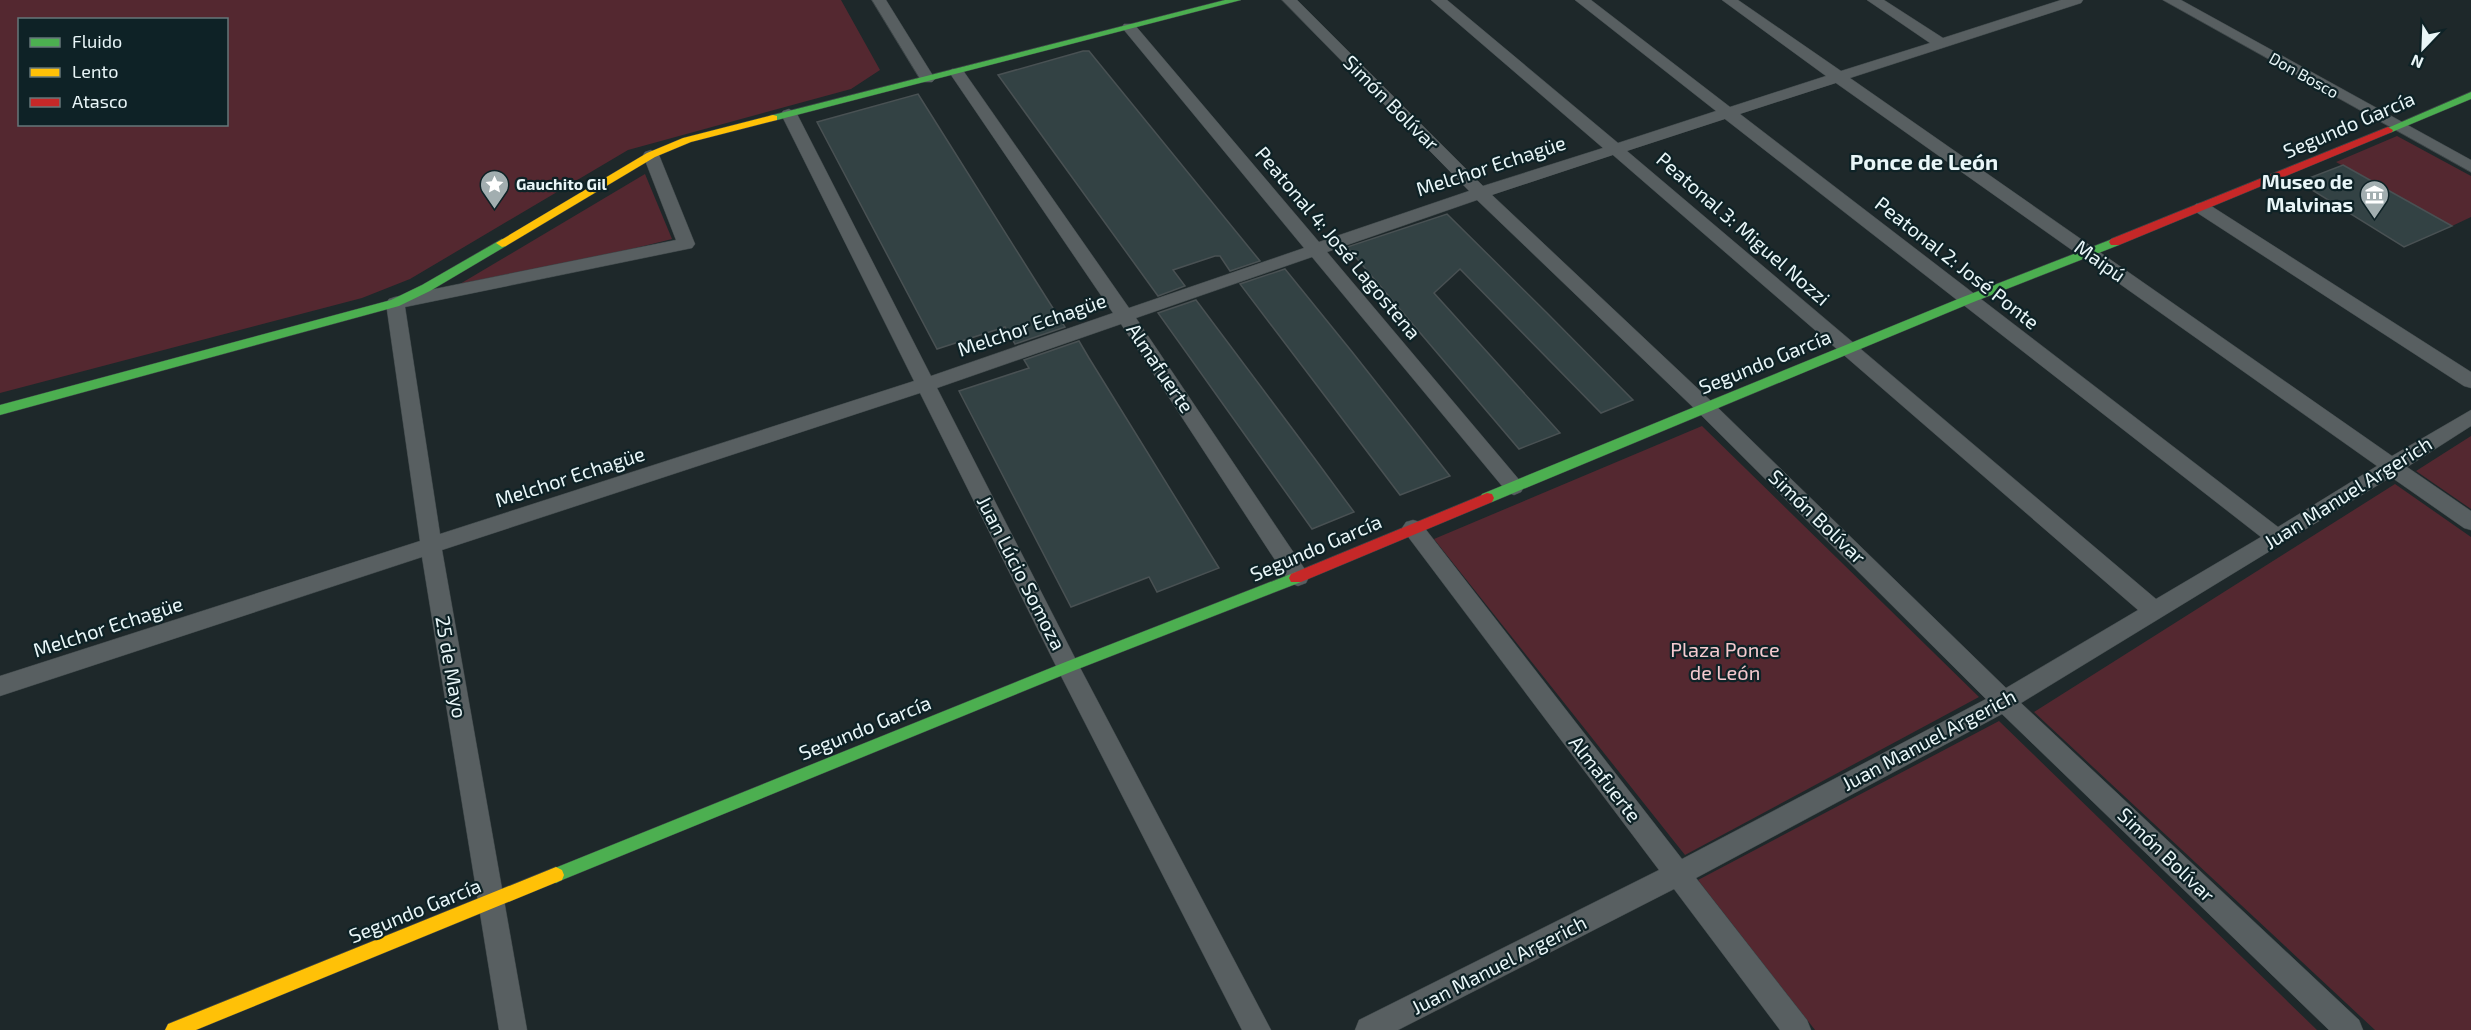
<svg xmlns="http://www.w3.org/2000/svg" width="2471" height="1030" font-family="'Exo 2',sans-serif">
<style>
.green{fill:#542830;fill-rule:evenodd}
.building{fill:#334244;stroke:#495153;stroke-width:1.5}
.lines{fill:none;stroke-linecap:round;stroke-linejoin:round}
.street-casing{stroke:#3d4648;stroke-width:1}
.fast-casing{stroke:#3d4648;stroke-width:1}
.slow-casing{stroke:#3d4648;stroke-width:1}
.jam-casing{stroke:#3d4648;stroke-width:1}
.street{fill:#585f61;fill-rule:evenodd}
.fast{fill:#4caf50;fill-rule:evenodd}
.slow{fill:#ffc107;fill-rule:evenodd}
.jam{fill:#c62828;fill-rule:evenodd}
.labels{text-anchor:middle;stroke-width:4.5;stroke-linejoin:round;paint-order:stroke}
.far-street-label{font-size:16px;fill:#e9f6f8;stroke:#0e2226}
.far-poi-label{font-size:16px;font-weight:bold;fill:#e9f6f8;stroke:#0e2226;text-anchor:start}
.street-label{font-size:20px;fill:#e9f6f8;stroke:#0e2226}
.poi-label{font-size:20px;font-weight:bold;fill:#e9f6f8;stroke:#0e2226;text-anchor:end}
.park-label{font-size:20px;fill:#f5cacf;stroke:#0e2226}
.far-district-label{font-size:22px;font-weight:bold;fill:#e9f6f8;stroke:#0e2226}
</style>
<rect width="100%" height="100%" fill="#1e282a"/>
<path class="green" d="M 0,0 L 841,0 L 880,70 L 851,89 L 628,150 L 410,279 L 362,298 L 0,393 ZM 20,20 L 226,20 L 226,124 L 20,124 Z
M 2397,136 L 2471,176 L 2471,217 L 2452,226 L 2336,162 Z
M 645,174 L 672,239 L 438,297 Z
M 1702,426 L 1979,697 L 1685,855 L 1434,539 Z
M 2471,436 L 2471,509 L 2416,471 Z
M 2395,484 L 2471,537 L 2471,1030 L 2375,1030 L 2034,712 Z
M 1999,721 L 2317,1030 L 1815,1030 L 1698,880 Z"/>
<path class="building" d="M 1083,51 L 1089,51 L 1260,261 L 1230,271 L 1220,256 L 1215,256 L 1173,270 L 1185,286 L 1158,296 L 998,75 Z
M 918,94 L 1037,283 L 1065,327 L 1015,344 L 1005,327 L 937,349 L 817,122 Z
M 2343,165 L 2452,226 L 2404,247 L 2299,182 Z
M 1447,214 L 1547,313 L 1633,400 L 1601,413 L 1460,269 L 1434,293 L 1560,433 L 1519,449 L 1347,247 Z
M 1285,269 L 1353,353 L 1450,476 L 1400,495 L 1240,284 Z
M 1196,300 L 1315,459 L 1354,512 L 1312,529 L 1158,313 Z
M 1079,341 L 1089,358 L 1219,568 L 1157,592 L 1149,577 L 1071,607 L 959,391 L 1029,368 L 1024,360 Z"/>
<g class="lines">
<defs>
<path id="street" d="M 872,0 L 886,0 L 935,79 L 932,82 L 922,82 Z
M 1282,0 L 1297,0 L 1483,186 L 1603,148 L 1431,0 L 1447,0 L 1618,143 L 1716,111 L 1575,0 L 1591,0 L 1730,107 L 1826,76 L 1722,0 L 1738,0 L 1841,71 L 1930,43 L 1867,0 L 1884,0 L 1943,38 L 2061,0 L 2083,0 L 2081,3 L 1850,78 L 2392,456 L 2471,410 L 2471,426 L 2407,467 L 2471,511 L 2471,530 L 2464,528 L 2391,477 L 2021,703 L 2359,1020 L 2363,1030 L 2329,1030 L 2002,714 L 1696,878 L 1807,1020 L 1811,1030 L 1780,1030 L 1674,889 L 1398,1030 L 1355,1030 L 1359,1020 L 1659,870 L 1406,534 L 1402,528 L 1406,522 L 1413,520 L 1420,522 L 1682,859 L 1986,699 L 1698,412 L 1477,200 L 1327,252 L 1521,482 L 1524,487 L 1521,492 L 1514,495 L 1507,492 L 1312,257 L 1136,318 L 1306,571 L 1309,577 L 1306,583 L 1298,586 L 1290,583 L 1121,324 L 937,388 L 1076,660 L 1271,1030 L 1242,1030 L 1060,674 L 920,393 L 442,550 L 527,1030 L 499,1030 L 422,557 L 0,696 L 0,676 L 420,541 L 386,303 L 389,299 L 395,297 L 676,240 L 643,155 L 645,152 L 651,150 L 659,155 L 695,244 L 692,248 L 405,307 L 440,534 L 914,381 L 781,114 L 783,111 L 789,109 L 797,114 L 931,376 L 1113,313 L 949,72 L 952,69 L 962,69 L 1129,308 L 1304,248 L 1124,30 L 1122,27 L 1124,24 L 1134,24 L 1319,242 L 1469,191 ZM 1836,83 L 2377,466 L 2278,527 L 1740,114 ZM 1725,119 L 2261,537 L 2156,599 L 1627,151 ZM 1613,155 L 2138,610 L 2006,688 L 1712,402 L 1492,195 Z
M 2163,0 L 2181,0 L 2471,160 L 2471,172 Z
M 2202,203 L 2208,204 L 2471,372 L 2471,388 L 2464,386 L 2196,212 L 2193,208 L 2196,204 Z"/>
<path id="fast" d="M 1225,0 L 1241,0 L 777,120 L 769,120 L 768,118 L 769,116 Z
M 2471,92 L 2471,99 L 2392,132 L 2388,133 L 2383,130 Z
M 2115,238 L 2119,239 L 2119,245 L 1971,303 L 1492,502 L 1482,502 L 1480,498 L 1482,494 L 1963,297 Z
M 502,239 L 506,240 L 506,246 L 430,291 L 399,306 L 0,415 L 0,405 L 391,300 L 422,285 Z
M 1296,572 L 1301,574 L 1303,578 L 1301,582 L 1073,671 L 562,880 L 556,883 L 550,880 L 548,875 L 550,870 L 1063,663 Z"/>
<path id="slow" d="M 773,115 L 777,116 L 777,120 L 691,142 L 655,157 L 506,246 L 502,247 L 496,243 L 647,153 L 683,138 Z
M 556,867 L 562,870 L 564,875 L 562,880 L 196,1030 L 165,1030 L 168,1024 Z"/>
<path id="jam" d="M 2388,127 L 2393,130 L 2392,132 L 2119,245 L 2111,245 L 2109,242 L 2111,239 Z
M 1487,493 L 1492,494 L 1494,498 L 1492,502 L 1301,582 L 1291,582 L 1289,578 L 1291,574 Z"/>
</defs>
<use href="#street" class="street-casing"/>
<use href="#fast" class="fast-casing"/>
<use href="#slow" class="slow-casing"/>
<use href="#jam" class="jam-casing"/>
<use href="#street" class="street"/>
<use href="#fast" class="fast"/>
<use href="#slow" class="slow"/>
<use href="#jam" class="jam"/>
</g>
<defs>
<symbol id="sight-pin" viewBox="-11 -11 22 30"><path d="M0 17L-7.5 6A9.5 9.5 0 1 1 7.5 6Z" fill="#a2aeb0" stroke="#0e2226"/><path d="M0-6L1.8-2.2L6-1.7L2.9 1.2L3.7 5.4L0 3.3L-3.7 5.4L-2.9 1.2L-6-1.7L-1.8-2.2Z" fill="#fff"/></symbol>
<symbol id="museum-pin" viewBox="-11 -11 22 30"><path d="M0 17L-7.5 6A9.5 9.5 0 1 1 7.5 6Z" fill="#a2aeb0" stroke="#0e2226"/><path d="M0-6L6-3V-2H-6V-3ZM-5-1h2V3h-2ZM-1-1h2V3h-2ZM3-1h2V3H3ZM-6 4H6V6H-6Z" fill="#fff"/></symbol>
</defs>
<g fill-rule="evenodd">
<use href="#sight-pin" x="478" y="168" width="33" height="45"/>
<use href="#museum-pin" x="2358" y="178" width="33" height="45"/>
</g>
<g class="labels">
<g class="far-street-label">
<text transform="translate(2304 75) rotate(29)" y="6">Don Bosco</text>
</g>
<g class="far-poi-label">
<text x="516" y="190">Gauchito Gil</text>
</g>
<g class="street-label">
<text transform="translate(1391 103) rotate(45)" y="7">Simón Bolívar</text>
<text transform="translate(2349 125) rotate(-23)" y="7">Segundo García</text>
<text transform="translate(1491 166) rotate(-18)" y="7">Melchor Echagüe</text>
<text transform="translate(1743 229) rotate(41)" y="7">Peatonal 3: Miguel Nozzi</text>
<text transform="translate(1338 243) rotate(50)" y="7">Peatonal 4: José Lagostena</text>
<text transform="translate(2100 261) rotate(35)" y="7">Maipú</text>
<text transform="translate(1957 263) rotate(38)" y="7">Peatonal 2: José Ponte</text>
<text transform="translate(1032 325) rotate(-19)" y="7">Melchor Echagüe</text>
<text transform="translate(1765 362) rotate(-22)" y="7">Segundo García</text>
<text transform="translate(1160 368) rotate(56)" y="7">Almafuerte</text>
<text transform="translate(570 477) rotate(-18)" y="7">Melchor Echagüe</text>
<text transform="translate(2348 493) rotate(-32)" y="7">Juan Manuel Argerich</text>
<text transform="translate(1817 517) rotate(44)" y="7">Simón Bolívar</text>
<text transform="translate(1316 548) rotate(-23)" y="7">Segundo García</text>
<text transform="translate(1021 573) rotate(63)" y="7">Juan Lúcio Somoza</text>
<text transform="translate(108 627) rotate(-18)" y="7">Melchor Echagüe</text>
<text transform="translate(451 667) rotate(80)" y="7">25 de Mayo</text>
<text transform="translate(865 728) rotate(-22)" y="7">Segundo García</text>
<text transform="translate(1929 740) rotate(-28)" y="7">Juan Manuel Argerich</text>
<text transform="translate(1605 779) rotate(52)" y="7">Almafuerte</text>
<text transform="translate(2166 855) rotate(44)" y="7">Simón Bolívar</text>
<text transform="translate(415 911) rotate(-22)" y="7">Segundo García</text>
<text transform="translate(1499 965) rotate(-27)" y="7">Juan Manuel Argerich</text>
</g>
<g class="poi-label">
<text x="2353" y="189">Museo de<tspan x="2353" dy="23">Malvinas</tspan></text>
</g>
<g class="park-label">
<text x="1725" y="657">Plaza Ponce<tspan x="1725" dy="23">de León</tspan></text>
</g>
<g class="far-district-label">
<text x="1924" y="170">Ponce de León</text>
</g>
</g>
<rect x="18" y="18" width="210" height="108" fill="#0e2226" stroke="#66777a" stroke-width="1.5"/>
<rect x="30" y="38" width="30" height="9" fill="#4caf50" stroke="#66777a" stroke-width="1.5"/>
<text x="72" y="48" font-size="18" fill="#e9f6f8">Fluido</text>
<rect x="30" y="68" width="30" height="9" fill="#ffc107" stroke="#66777a" stroke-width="1.5"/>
<text x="72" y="78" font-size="18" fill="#e9f6f8">Lento</text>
<rect x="30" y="98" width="30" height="9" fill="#c62828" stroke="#66777a" stroke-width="1.5"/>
<text x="72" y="108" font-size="18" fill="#e9f6f8">Atasco</text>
<g transform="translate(2423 48) rotate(203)" stroke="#0e2226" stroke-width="4.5" paint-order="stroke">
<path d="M0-4.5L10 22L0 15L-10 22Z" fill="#e9f6f8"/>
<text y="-9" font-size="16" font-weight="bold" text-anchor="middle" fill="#e9f6f8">N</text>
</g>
</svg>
